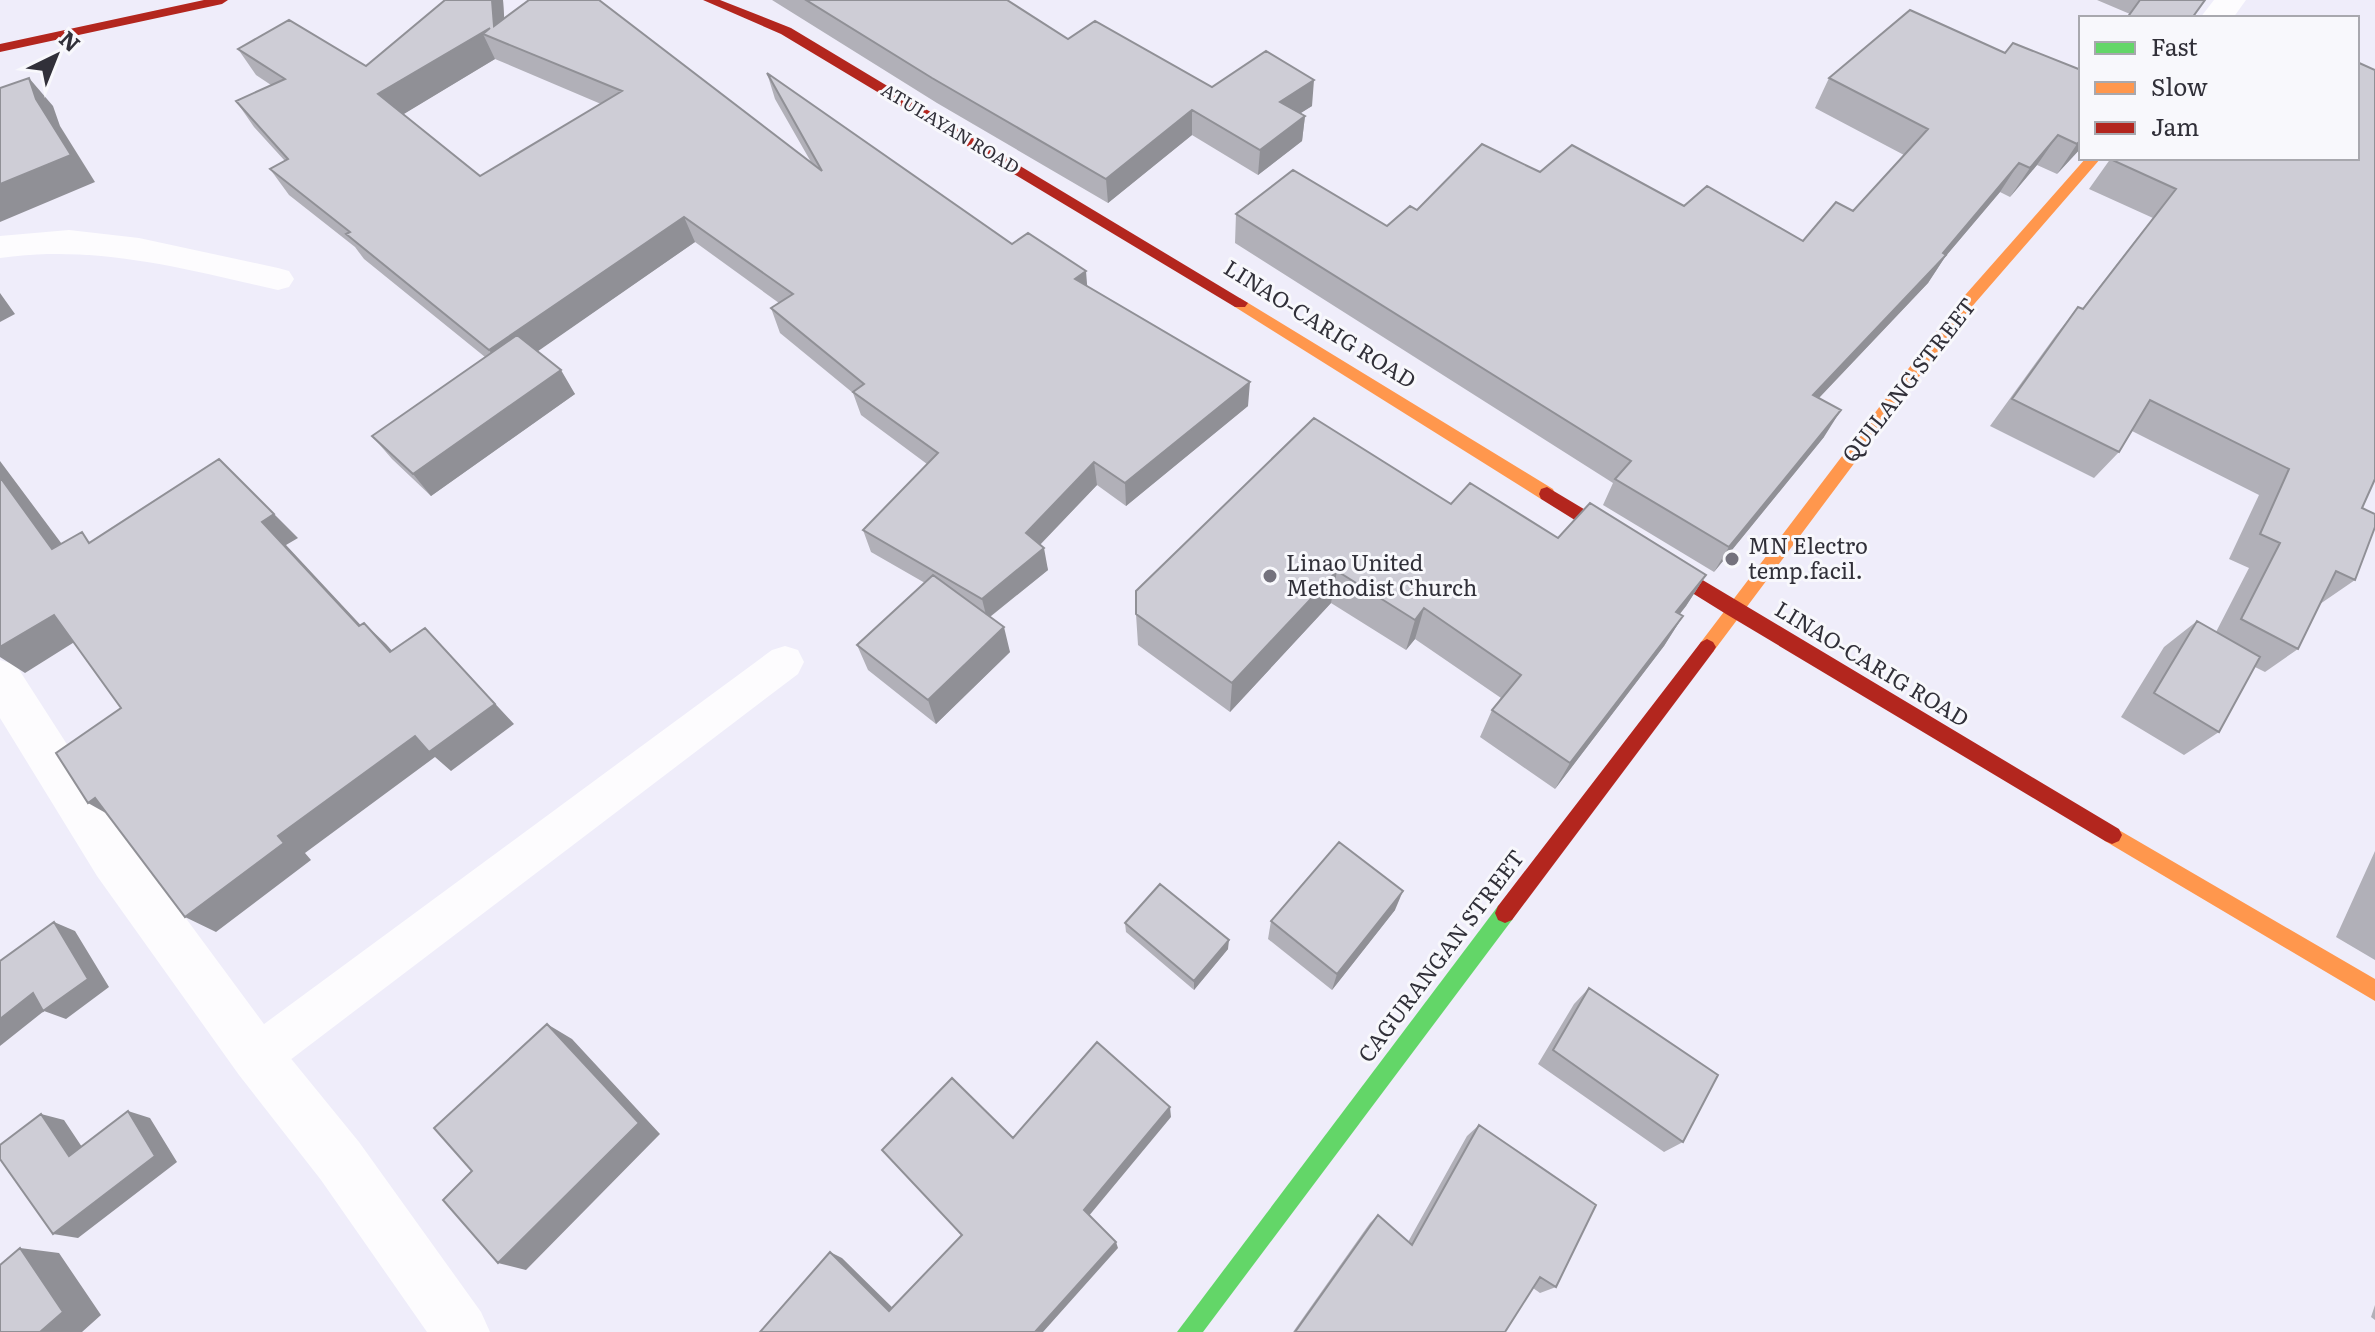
<svg xmlns="http://www.w3.org/2000/svg" width="2375" height="1332" font-family="Literata,serif">
<style>
.lines{fill:none;stroke-linecap:round;stroke-linejoin:round}
.lane{fill:#fdfcfe;fill-rule:evenodd}
.street{fill:#fdfcfe;fill-rule:evenodd}
.fast{fill:#63d668;fill-rule:evenodd}
.slow{fill:#ff974d;fill-rule:evenodd}
.jam{fill:#b3261e;fill-rule:evenodd}
.wall{fill:#b1b0b8;fill-rule:evenodd}
.shaded-wall{fill:#909096}
.building{fill:#cecdd6;stroke:#909096;stroke-width:2;fill-rule:evenodd}
.poi-dot{fill:#74727d;stroke:#f8f8fc;stroke-width:3}
.labels{text-anchor:middle;stroke-width:6;stroke-linejoin:round;paint-order:stroke}
.far-street-label{font-size:18px;fill:#313039;stroke:#f8f8fc}
.street-label{font-size:22px;fill:#313039;stroke:#f8f8fc}
.poi-label{font-size:22px;fill:#313039;stroke:#f8f8fc;text-anchor:start}
</style>
<rect width="100%" height="100%" fill="#efedfa"/>
<g class="lines">
<path class="lane" d="M 69,230 L 139,238 L 278,268 L 289,271 L 294,279 L 289,287 L 278,290 C 185,269 96,244 0,258 L 0,236 Z
M 785,646 L 798,650 L 804,662 L 798,674 L 273,1073 L 257,1079 L 241,1073 L 235,1057 L 241,1041 L 772,650 Z"/>
<path class="street" d="M 2214,0 L 2246,0 L 2233,18 L 2200,18 Z
M 0,660 L 16,665 L 131,844 L 275,1039 L 359,1142 L 481,1312 L 490,1332 L 427,1332 L 321,1180 L 239,1075 L 97,876 L 0,718 Z"/>
<path class="fast" d="M 1505,903 L 1512,906 L 1515,913 L 1512,920 L 1203,1332 L 1177,1332 L 1498,906 Z"/>
<path class="slow" d="M 2086,158 L 2101,158 L 1969,310 L 1713,652 L 1701,652 L 1698,647 L 1701,642 L 1959,302 Z
M 1240,298 L 1553,489 L 1555,494 L 1553,499 L 1541,499 L 1235,307 L 1232,303 Z
M 2112,826 L 2375,979 L 2375,1001 L 2105,841 L 2102,835 L 2105,829 Z"/>
<path class="jam" d="M 204,0 L 228,0 L 222,4 L 0,52 L 0,44 Z
M 703,0 L 720,0 L 791,28 L 1248,303 L 1245,307 L 1235,307 L 781,34 Z
M 1547,487 L 2119,829 L 2122,835 L 2119,841 L 2112,844 L 2105,841 L 1726,614 L 1541,499 L 1539,494 L 1541,489 Z
M 1707,639 L 1713,642 L 1716,647 L 1713,652 L 1512,920 L 1505,923 L 1498,920 L 1495,913 L 1498,906 L 1701,642 Z"/>
</g>
<path class="wall" d="M 445,0 L 503,0 L 504,18 L 811,162 L 775,99 L 767,73 L 1012,244 L 1087,286 L 1248,406 L 1126,506 L 1097,485 L 1040,545 L 1048,570 L 990,617 L 1010,652 L 936,724 L 868,670 L 857,645 L 925,583 L 871,552 L 863,530 L 927,464 L 861,415 L 853,393 L 780,333 L 771,308 L 779,303 L 695,242 L 537,351 L 575,394 L 431,496 L 392,459 L 372,436 L 485,357 L 364,259 L 355,247 L 289,195 L 270,169 L 285,161 L 254,127 L 236,101 L 271,85 L 256,75 L 238,49 L 366,66 ZM 495,59 L 601,104 L 480,176 L 403,114 Z
M 772,0 L 1007,0 L 1068,39 L 1212,87 L 1312,106 L 1300,113 L 1305,116 L 1302,141 L 1258,175 L 1192,135 L 1108,203 L 937,103 Z
M 2097,0 L 2205,0 L 2130,14 Z
M 2005,53 L 2081,70 L 2081,148 L 2057,174 L 2037,165 L 2010,197 L 2000,192 L 1945,257 L 1928,283 L 1819,398 L 1824,437 L 1714,572 L 1603,505 L 1613,483 L 1235,243 L 1236,214 L 1387,226 L 1417,210 L 1540,172 L 1684,206 L 1803,241 L 1853,211 L 1904,155 L 1815,108 L 1829,78 Z
M 2111,158 L 2357,158 L 2362,508 L 2355,580 L 2320,604 L 2298,649 L 2265,672 L 2255,667 L 2219,732 L 2184,755 L 2121,717 L 2164,647 L 2197,621 L 2216,632 L 2249,568 L 2229,559 L 2259,495 L 2132,431 L 2119,452 L 2094,478 L 1990,426 L 2056,335 L 2078,307 L 2082,309 L 2153,218 L 2089,189 Z
M 1451,504 L 1558,538 L 1706,575 L 1686,606 L 1680,614 L 1683,616 L 1664,646 L 1555,789 L 1480,737 L 1492,710 L 1501,698 L 1415,639 L 1406,650 L 1331,603 L 1230,712 L 1138,645 L 1136,614 Z
M 2375,851 L 2375,960 L 2336,937 Z
M 1395,910 L 1332,990 L 1268,939 L 1271,921 Z
M 1125,923 L 1228,949 L 1194,990 L 1126,932 Z
M 1589,988 L 1683,1142 L 1664,1152 L 1538,1064 L 1574,1004 Z
M 1479,1125 L 1556,1287 L 1540,1293 L 1533,1288 L 1505,1332 L 1293,1332 L 1370,1223 L 1378,1215 L 1408,1242 L 1467,1136 Z
M 2375,1305 L 2375,1320 L 2371,1317 Z"/>
<path class="shaded-wall" d="M 492,0 L 503,0 L 506,44 L 494,26 Z
M 490,28 L 483,34 L 495,59 L 394,120 L 378,94 Z
M 29,78 L 53,106 L 60,126 L 95,182 L 0,222 L 0,184 L 36,99 Z
M 1314,80 L 1312,106 L 1279,127 L 1280,102 Z
M 1192,110 L 1192,135 L 1108,203 L 1106,179 Z
M 1305,116 L 1302,141 L 1258,175 L 1260,150 Z
M 2058,135 L 2037,165 L 2010,197 L 2030,168 Z
M 2081,140 L 2081,148 L 2057,174 L 2077,144 Z
M 2019,163 L 2000,192 L 1945,257 L 1928,283 L 1796,422 L 1813,395 L 1943,253 Z
M 684,217 L 695,242 L 505,374 L 489,350 Z
M 1086,271 L 1088,296 L 1075,279 Z
M 0,293 L 15,314 L 0,322 Z
M 561,370 L 575,394 L 431,496 L 413,474 Z
M 1250,382 L 1248,406 L 1126,506 L 1125,483 Z
M 1841,410 L 1824,437 L 1714,572 L 1729,547 Z
M 219,459 L 298,538 L 286,545 L 382,648 L 359,626 L 262,522 Z
M 0,461 L 82,571 L 52,549 L 0,477 Z
M 1094,462 L 1097,485 L 1030,555 L 1026,533 Z
M 1044,548 L 1048,570 L 987,619 L 982,599 Z
M 1337,571 L 1331,603 L 1230,712 L 1232,683 Z
M 1706,575 L 1686,606 L 1657,642 L 1676,612 Z
M 1424,608 L 1415,639 L 1406,650 L 1415,620 Z
M 54,615 L 84,636 L 25,673 L 0,657 L 0,647 Z
M 1683,616 L 1664,646 L 1555,789 L 1570,763 Z
M 364,623 L 386,644 L 412,673 L 390,652 Z
M 1004,627 L 1010,652 L 936,724 L 928,700 Z
M 425,628 L 514,724 L 451,771 L 435,757 L 305,853 L 311,860 L 216,932 L 185,917 L 278,836 Z
M 95,798 L 120,821 L 88,803 Z
M 1403,891 L 1395,910 L 1332,990 L 1337,974 Z
M 54,922 L 75,931 L 109,987 L 66,1019 L 44,1011 L 0,1046 L 0,1019 L 33,993 Z
M 1229,940 L 1228,949 L 1194,990 L 1194,981 Z
M 547,1024 L 572,1039 L 660,1134 L 526,1270 L 498,1263 Z
M 1170,1107 L 1171,1117 L 1088,1217 L 1084,1210 Z
M 128,1111 L 150,1118 L 177,1162 L 78,1238 L 53,1234 Z
M 41,1114 L 64,1120 L 92,1162 L 69,1156 Z
M 1116,1242 L 1118,1248 L 1043,1332 L 1035,1332 Z
M 20,1248 L 59,1253 L 101,1315 L 82,1332 L 40,1332 Z
M 830,1252 L 842,1258 L 899,1314 L 889,1311 Z"/>
<path class="building" d="M 445,0 L 492,0 L 494,26 L 529,0 L 599,0 L 822,171 L 767,73 L 1012,244 L 1028,233 L 1086,271 L 1075,279 L 1250,382 L 1125,483 L 1094,462 L 1026,533 L 1044,548 L 982,599 L 863,530 L 938,453 L 853,392 L 864,384 L 771,308 L 793,294 L 684,217 L 489,350 L 346,234 L 350,232 L 270,169 L 288,159 L 236,101 L 285,79 L 238,49 L 289,20 L 366,66 ZM 490,28 L 483,34 L 622,91 L 480,176 L 378,94 Z
M 806,0 L 1007,0 L 1068,39 L 1095,21 L 1212,87 L 1266,51 L 1314,80 L 1280,102 L 1305,116 L 1260,150 L 1192,110 L 1106,179 L 932,78 Z
M 2140,0 L 2205,0 L 2192,18 L 2127,18 Z
M 1910,10 L 2005,53 L 2013,43 L 2081,70 L 2081,140 L 2077,144 L 2058,135 L 2030,168 L 2019,163 L 1943,253 L 1946,255 L 1813,395 L 1841,410 L 1729,547 L 1615,479 L 1631,461 L 1236,214 L 1293,170 L 1387,226 L 1410,206 L 1417,210 L 1482,144 L 1540,172 L 1572,145 L 1684,206 L 1707,186 L 1803,241 L 1836,202 L 1853,211 L 1928,129 L 1829,78 Z
M 2357,62 L 2375,70 L 2375,479 L 2362,508 L 2375,514 L 2375,527 L 2355,580 L 2336,571 L 2298,649 L 2241,619 L 2280,543 L 2260,534 L 2289,469 L 2150,400 L 2119,452 L 2012,399 L 2078,307 L 2083,309 L 2176,189 L 2110,159 L 2111,158 L 2357,158 Z
M 29,78 L 36,99 L 71,155 L 0,184 L 0,88 Z
M 517,335 L 561,370 L 413,474 L 372,436 Z
M 1314,418 L 1451,504 L 1470,483 L 1558,538 L 1590,503 L 1706,575 L 1676,612 L 1683,616 L 1570,763 L 1492,710 L 1521,675 L 1424,608 L 1415,620 L 1337,571 L 1232,683 L 1136,614 L 1136,591 Z
M 219,459 L 274,514 L 262,522 L 359,626 L 364,623 L 390,652 L 425,628 L 495,704 L 429,752 L 415,736 L 278,836 L 284,843 L 185,917 L 95,798 L 88,803 L 56,753 L 121,708 L 54,615 L 0,647 L 0,477 L 52,549 L 82,532 L 89,543 Z
M 933,575 L 1004,627 L 928,700 L 857,645 Z
M 2197,621 L 2260,657 L 2219,732 L 2154,693 Z
M 1339,842 L 1403,891 L 1337,974 L 1271,921 Z
M 1160,884 L 1229,940 L 1194,981 L 1125,923 Z
M 54,922 L 88,979 L 43,1011 L 33,993 L 0,1019 L 0,961 Z
M 1589,988 L 1718,1075 L 1683,1142 L 1553,1050 Z
M 547,1024 L 639,1123 L 498,1263 L 443,1200 L 472,1171 L 434,1128 Z
M 1097,1042 L 1170,1107 L 1084,1210 L 1116,1242 L 1035,1332 L 760,1332 L 830,1252 L 889,1311 L 962,1235 L 882,1150 L 952,1078 L 1013,1138 Z
M 128,1111 L 155,1156 L 53,1234 L 0,1159 L 0,1145 L 41,1114 L 69,1156 Z
M 1479,1125 L 1596,1205 L 1556,1287 L 1540,1277 L 1505,1332 L 1295,1332 L 1378,1215 L 1412,1245 Z
M 20,1248 L 63,1312 L 40,1332 L 0,1332 L 0,1265 Z"/>
<g class="poi-dot">
<circle cx="1732" cy="559" r="8"/>
<circle cx="1270" cy="576" r="8"/>
</g>
<g class="labels">
<g class="far-street-label">
<text transform="translate(950 129) rotate(31)" y="6">ATULAYAN ROAD</text>
</g>
<g class="street-label">
<text transform="translate(1320 324) rotate(32)" y="8">LINAO-CARIG ROAD</text>
<text transform="translate(1909 380) rotate(-52)" y="8">QUILANG STREET</text>
<text transform="translate(1872 664) rotate(31)" y="8">LINAO-CARIG ROAD</text>
<text transform="translate(1441 956) rotate(-53)" y="8">CAGURANGAN STREET</text>
</g>
<g class="poi-label">
<text x="1748" y="554">MN Electro<tspan x="1748" dy="25">temp.facil.</tspan></text>
<text x="1286" y="571">Linao United<tspan x="1286" dy="25">Methodist Church</tspan></text>
</g>
</g>
<rect x="2079" y="16" width="280" height="144" fill="#f8f8fc" stroke="#a8a8ae" stroke-width="2"/>
<rect x="2095" y="42" width="40" height="12" fill="#63d668" stroke="#a8a8ae" stroke-width="2"/>
<text x="2151" y="56" font-size="24" fill="#313039">Fast</text>
<rect x="2095" y="82" width="40" height="12" fill="#ff974d" stroke="#a8a8ae" stroke-width="2"/>
<text x="2151" y="96" font-size="24" fill="#313039">Slow</text>
<rect x="2095" y="122" width="40" height="12" fill="#b3261e" stroke="#a8a8ae" stroke-width="2"/>
<text x="2151" y="136" font-size="24" fill="#313039">Jam</text>
<g transform="translate(56 56) rotate(43)" stroke="#f8f8fc" stroke-width="6" paint-order="stroke">
<path d="M0-6L14 30L0 20L-14 30Z" fill="#313039"/>
<text y="-12" font-size="22" font-weight="bold" text-anchor="middle" fill="#313039">N</text>
</g>
</svg>
